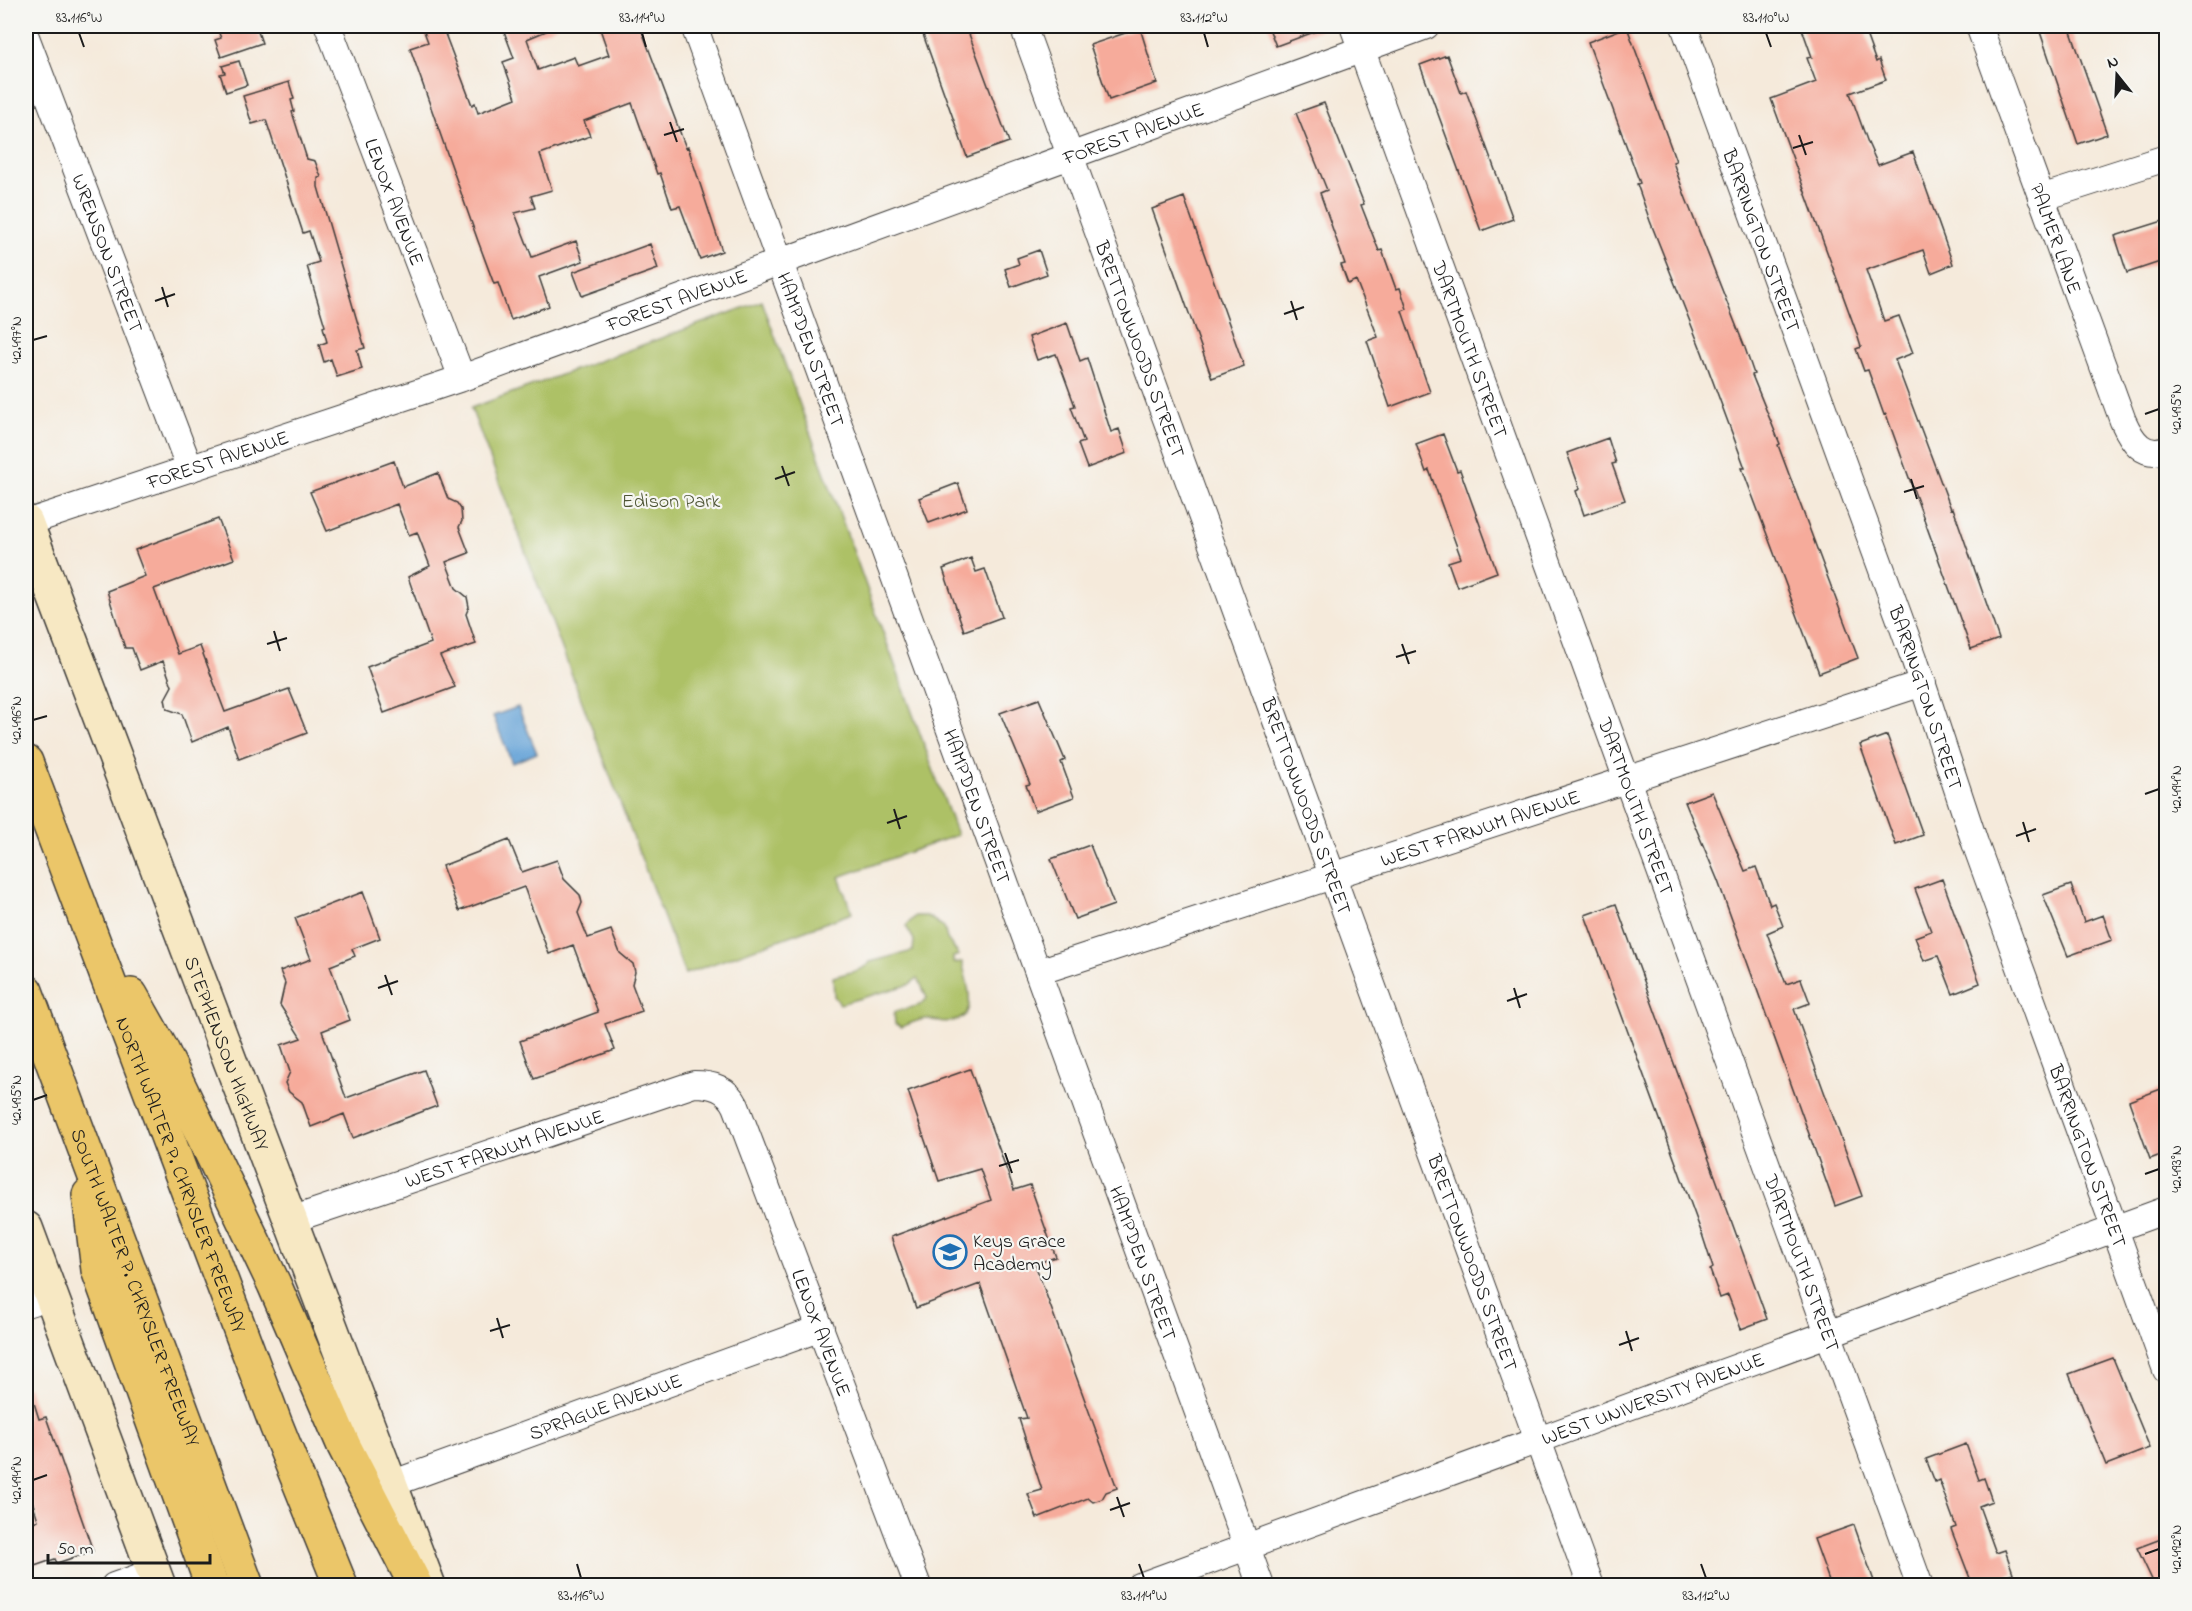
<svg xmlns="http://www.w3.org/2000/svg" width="2192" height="1611" font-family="'Indie Flower',sans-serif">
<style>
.green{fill:#adc166;stroke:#646e41;stroke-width:1.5}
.water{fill:#67a4d8;stroke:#42607a;stroke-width:1.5}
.building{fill:#f6ab9b}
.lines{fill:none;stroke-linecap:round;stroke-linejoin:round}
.minor-casing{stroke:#3d3b39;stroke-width:28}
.secondary-casing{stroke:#3d3b39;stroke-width:36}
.motorway-casing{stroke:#3d3b39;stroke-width:36}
.minor{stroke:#fff;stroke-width:26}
.secondary{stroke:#f7e8c3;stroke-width:33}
.motorway{stroke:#ebc669;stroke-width:33}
.ticks{fill:none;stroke:#1c1c1c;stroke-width:2}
.labels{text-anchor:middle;stroke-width:4.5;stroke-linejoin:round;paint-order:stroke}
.street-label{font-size:20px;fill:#1c1c1c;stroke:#f6f6f2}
.park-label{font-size:20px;fill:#4f5636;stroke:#f6f6f2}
.poi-label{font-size:20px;fill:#1c1c1c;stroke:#f6f6f2;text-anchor:start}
.neatline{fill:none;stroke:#1c1c1c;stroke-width:2}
.ticks-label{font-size:15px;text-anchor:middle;fill:#1c1c1c}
</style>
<rect width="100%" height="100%" fill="#f6f6f2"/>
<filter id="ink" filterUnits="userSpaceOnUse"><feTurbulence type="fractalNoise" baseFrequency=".0167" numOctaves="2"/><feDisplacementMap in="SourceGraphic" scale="12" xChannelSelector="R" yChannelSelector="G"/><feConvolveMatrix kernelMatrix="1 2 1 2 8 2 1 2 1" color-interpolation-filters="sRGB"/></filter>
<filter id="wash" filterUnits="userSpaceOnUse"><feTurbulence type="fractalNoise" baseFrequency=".008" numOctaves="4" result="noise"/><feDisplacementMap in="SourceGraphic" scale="24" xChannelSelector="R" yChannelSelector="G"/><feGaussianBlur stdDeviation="1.35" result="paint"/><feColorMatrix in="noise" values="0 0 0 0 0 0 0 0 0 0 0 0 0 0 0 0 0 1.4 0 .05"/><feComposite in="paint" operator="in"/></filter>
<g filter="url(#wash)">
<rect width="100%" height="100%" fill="#f5eadb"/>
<path class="green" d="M 762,301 L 957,835 L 839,877 L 852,913 L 685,974 L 471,408 Z
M 915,916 L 927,916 L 944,927 L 947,939 L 959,955 L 953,957 L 953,963 L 962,962 C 970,993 981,1027 937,1021 C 934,1021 931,1019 928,1019 C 920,1018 909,1024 901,1027 L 895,1024 L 894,1012 L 920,1005 L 927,998 L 918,978 L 908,985 L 840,1004 L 834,996 L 833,977 C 844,973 862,972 870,962 L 913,951 L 914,940 L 906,926 Z"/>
<path class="water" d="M 518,707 L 537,753 L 512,763 L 493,716 Z"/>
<g id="blocks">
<path class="building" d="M 216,26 L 256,26 L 262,43 L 221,57 L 215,40 L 221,38 Z
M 422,26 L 442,26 L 472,105 L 475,103 L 478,113 L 516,98 L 503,62 L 514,58 L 502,26 L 558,26 L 527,39 L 538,70 L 574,57 L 578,66 L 609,55 L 599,26 L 640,26 L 686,148 L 688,147 L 722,251 L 700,259 L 680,206 L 672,208 L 660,173 L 657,174 L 632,103 L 584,121 L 590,136 L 540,154 L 552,190 L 531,196 L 535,208 L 515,213 L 532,257 L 576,241 L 583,261 L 539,277 L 549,306 L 511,320 L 498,283 L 494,284 L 478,241 L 410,48 L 428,42 Z
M 920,26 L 966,26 L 1009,142 L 967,157 Z
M 1268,26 L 1325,26 L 1325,28 L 1276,46 Z
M 1801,26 L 1863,26 L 1876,62 L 1879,60 L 1886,80 L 1850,93 L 1868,143 L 1878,165 L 1913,152 L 1953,264 L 1931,273 L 1923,250 L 1866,270 L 1884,321 L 1899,316 L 1913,353 L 1895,360 L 1951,509 L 1953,508 L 1999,639 L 1971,649 L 1886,414 L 1884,415 L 1868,370 L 1864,371 L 1856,349 L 1861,347 L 1856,331 L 1771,99 L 1816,82 L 1807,58 L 1812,57 Z
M 2038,26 L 2069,26 L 2107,134 L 2078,144 Z
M 1627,27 L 1676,161 L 1673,162 L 1685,196 L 1745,348 L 1754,374 L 1752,375 L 1780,444 L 1778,445 L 1858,658 L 1819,673 L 1742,468 L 1745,468 L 1702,352 L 1650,221 L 1637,184 L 1640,183 L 1588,42 Z
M 1140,28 L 1157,83 L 1109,100 L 1090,45 Z
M 1447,55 L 1461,93 L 1466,91 L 1513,219 L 1481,231 L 1420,65 Z
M 239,61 L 247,85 L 226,92 L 220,74 L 225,73 L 222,66 Z
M 289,82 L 294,99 L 291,100 L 294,111 L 292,112 L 307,159 L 315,161 L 321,177 L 318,178 L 318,187 L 365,348 L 357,350 L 362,369 L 337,377 L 331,359 L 324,362 L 319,345 L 327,342 L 323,327 L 325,326 L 307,266 L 319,262 L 309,231 L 303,233 L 266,120 L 252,124 L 243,96 Z
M 1324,103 L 1364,204 L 1361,205 L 1379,251 L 1382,250 L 1396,289 L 1400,288 L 1407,309 L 1402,311 L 1430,392 L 1390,407 L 1367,341 L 1378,337 L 1356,280 L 1348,284 L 1341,265 L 1345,264 L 1320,193 L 1327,190 L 1296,113 Z
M 1184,197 L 1244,366 L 1212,378 L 1152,209 Z
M 2166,220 L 2166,260 L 2127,273 L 2115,236 Z
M 650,244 L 658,269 L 582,296 L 573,272 Z
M 1039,250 L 1047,274 L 1011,287 L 1005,269 L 1019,264 L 1017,258 Z
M 1067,323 L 1080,361 L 1087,358 L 1111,432 L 1119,429 L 1127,453 L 1087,468 L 1078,444 L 1084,442 L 1071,407 L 1075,406 L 1056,354 L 1037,360 L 1029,337 Z
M 1443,434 L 1457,471 L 1460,470 L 1497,572 L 1457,587 L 1448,562 L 1461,558 L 1429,470 L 1426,472 L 1416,444 Z
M 1608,438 L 1616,463 L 1612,464 L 1625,500 L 1584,515 L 1576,491 L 1580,489 L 1567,453 Z
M 394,461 L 403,487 L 438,473 L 448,499 L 457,503 L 461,509 L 462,521 L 459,527 L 469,553 L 446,562 L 456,588 L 467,597 L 469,607 L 466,614 L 476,644 L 440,656 L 455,687 L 384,713 L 367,667 L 431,643 L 408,577 L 430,566 L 417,532 L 409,535 L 397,504 L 327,531 L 310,492 Z
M 958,483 L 967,509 L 929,523 L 919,498 Z
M 218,519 L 234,559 L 154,589 L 178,654 L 200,646 L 225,712 L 289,689 L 307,733 L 239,759 L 228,727 L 192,742 L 182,714 L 167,709 L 165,699 L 172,686 L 163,661 L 140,670 L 132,648 L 125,648 L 107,591 L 145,576 L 135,550 Z
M 971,558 L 976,572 L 985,569 L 1002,617 L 964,631 L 943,569 Z
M 1039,699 L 1065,760 L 1061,762 L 1074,797 L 1035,811 L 1026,785 L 1030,784 L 1000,713 Z
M 1887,735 L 1923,835 L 1896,845 L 1860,745 Z
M 1712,792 L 1745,871 L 1756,867 L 1770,905 L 1774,903 L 1783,926 L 1767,933 L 1786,984 L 1801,979 L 1810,1003 L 1794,1009 L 1862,1196 L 1835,1206 L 1718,881 L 1685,802 Z
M 509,840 L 522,872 L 557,860 L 564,879 L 580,895 L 582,903 L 578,913 L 588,938 L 611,930 L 620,953 L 633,964 L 635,972 L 632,984 L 642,1011 L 605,1024 L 615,1050 L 534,1079 L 520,1041 L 598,1012 L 573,945 L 549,954 L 524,887 L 459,911 L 442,866 Z
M 1090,845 L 1114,905 L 1075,919 L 1051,859 Z
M 1942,879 L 1980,983 L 1953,994 L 1938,956 L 1924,961 L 1915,937 L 1931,931 L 1915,889 Z
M 2071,885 L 2084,922 L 2103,915 L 2112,940 L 2068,956 L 2043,895 Z
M 363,892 L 380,938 L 352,949 L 355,956 L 330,966 L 350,1020 L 322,1031 L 346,1098 L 424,1070 L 437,1106 L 353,1138 L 344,1114 L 311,1127 L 302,1102 L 289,1092 L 285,1083 L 290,1072 L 281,1045 L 301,1038 L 280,1005 L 285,983 L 280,971 L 311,959 L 295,918 Z
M 1616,904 L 1767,1319 L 1741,1329 L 1728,1295 L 1720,1298 L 1710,1270 L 1713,1268 L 1702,1234 L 1585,915 Z
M 970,1069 L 1014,1190 L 1030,1185 L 1050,1241 L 1056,1257 L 1035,1264 L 1117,1488 L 1106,1492 L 1102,1499 L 1093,1502 L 1088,1498 L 1037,1518 L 1028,1494 L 1042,1490 L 1019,1419 L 1027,1418 L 980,1284 L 916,1308 L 891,1237 L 991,1200 L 980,1169 L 939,1181 L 908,1091 Z
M 2166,1087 L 2166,1153 L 2150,1159 L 2129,1101 Z
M 2113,1358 L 2150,1448 L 2106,1465 L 2069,1374 Z
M 29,1387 L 39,1419 L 46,1417 L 93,1551 L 57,1563 L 55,1559 L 26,1569 L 26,1525 L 38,1520 L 26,1481 L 26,1388 Z
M 1966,1444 L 1979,1480 L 1984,1478 L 1992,1501 L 1979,1506 L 1996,1553 L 2005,1550 L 2013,1573 L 1979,1586 L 1973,1586 L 1951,1529 L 1956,1527 L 1939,1480 L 1935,1482 L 1926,1459 Z
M 1854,1525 L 1874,1581 L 1862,1586 L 1831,1586 L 1814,1539 Z
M 2166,1537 L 2166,1586 L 2155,1586 L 2137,1548 Z"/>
</g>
</g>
<g filter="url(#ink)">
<use href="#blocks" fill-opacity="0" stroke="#3d3b39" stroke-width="1.5"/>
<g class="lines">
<defs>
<g id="minor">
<path id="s1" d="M 328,26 L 462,378"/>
<path id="s2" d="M 694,26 L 1261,1586"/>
<path id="s3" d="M 1023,26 L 1591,1586"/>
<path id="s4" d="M 1353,26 L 1920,1586"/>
<path id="s5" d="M 1684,26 L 1914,658 L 1975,843 L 2166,1370"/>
<path id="s6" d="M 1979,26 L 2123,421 C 2132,441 2143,458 2166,450"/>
<path id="s7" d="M 26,37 L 190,469"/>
<path d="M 2041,198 L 2166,158"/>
<path id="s8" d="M 26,523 L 462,378 L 1426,26"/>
<path id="s9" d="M 1038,972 L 1923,683"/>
<path id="s10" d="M 291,1220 L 694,1084 C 712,1084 727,1088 736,1106 L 918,1586"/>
<path d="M 26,1304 L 51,1296"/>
<path id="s11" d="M 391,1484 L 821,1328"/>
<path d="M 114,1586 L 153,1572"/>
<path id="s12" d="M 1140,1586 L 2166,1210"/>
</g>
<g id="secondary">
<path id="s13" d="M 26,522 L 429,1586"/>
<path d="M 26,1228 L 159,1586"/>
</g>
<g id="motorway">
<path id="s14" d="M 26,762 L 276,1425 L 341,1586"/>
<path id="s15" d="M 26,991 L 247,1586"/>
<path d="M 131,995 L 161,1048 L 274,1284 L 344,1446 L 416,1586"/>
<path d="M 89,1195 L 98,1270 L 212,1586"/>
</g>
</defs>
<use href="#minor" class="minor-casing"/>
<use href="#secondary" class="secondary-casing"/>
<use href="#motorway" class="motorway-casing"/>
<use href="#minor" class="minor"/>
<use href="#secondary" class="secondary"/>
<use href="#motorway" class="motorway"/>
</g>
</g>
<path class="ticks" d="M 79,33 L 84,47M 642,33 L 646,47M 1204,33 L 1208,47M 1766,33 L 1771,47M 670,122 L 677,142M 664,135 L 684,129M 1799,135 L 1806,155M 1793,148 L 1813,142M 162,287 L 168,307M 155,301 L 175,294M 1291,301 L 1297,320M 1284,314 L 1304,307M 33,340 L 47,336M 2145,414 L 2159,409M 782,466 L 789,486M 775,479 L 795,472M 1911,479 L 1917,499M 1904,492 L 1924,486M 274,631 L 280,651M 267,644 L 287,638M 1402,644 L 1409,664M 1396,657 L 1416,651M 33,720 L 47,716M 2145,794 L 2159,789M 894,809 L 900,829M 2023,822 L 2029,842M 887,823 L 907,816M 2016,836 L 2036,829M 385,975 L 392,995M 378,988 L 398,981M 1514,988 L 1520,1008M 1507,1001 L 1527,994M 33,1100 L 47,1095M 1005,1153 L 1012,1173M 999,1166 L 1019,1160M 2145,1174 L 2159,1169M 497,1318 L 503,1338M 490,1331 L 510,1325M 1626,1331 L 1632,1351M 1619,1345 L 1639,1338M 33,1480 L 47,1475M 1117,1497 L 1124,1517M 1110,1510 L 1130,1503M 2145,1554 L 2159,1549M 577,1564 L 581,1578M 1139,1564 L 1144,1578M 1701,1564 L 1706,1578"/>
<defs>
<symbol id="school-ring" viewBox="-11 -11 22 22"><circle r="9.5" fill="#f6f6f2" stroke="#1f6fb2" stroke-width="1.5"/><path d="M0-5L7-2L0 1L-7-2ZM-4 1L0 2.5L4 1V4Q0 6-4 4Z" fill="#1f6fb2"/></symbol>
</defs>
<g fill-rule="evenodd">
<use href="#school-ring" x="931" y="1233" width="38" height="38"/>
</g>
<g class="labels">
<g class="street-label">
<text dy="7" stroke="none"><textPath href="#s8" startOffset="1174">FOREST AVENUE</textPath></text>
<text dy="7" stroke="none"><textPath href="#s1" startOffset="188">LENOX AVENUE</textPath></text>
<text dy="7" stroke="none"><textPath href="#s6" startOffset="226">PALMER LANE</textPath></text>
<text dy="7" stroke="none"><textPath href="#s5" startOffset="228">BARRINGTON STREET</textPath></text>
<text dy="7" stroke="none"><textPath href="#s7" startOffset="231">WRENSON STREET</textPath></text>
<text dy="7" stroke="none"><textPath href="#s8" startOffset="688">FOREST AVENUE</textPath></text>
<text dy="7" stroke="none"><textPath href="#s2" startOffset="344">HAMPDEN STREET</textPath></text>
<text dy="7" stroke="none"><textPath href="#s3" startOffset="344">BRETTONWOODS STREET</textPath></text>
<text dy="7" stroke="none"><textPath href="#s4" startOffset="344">DARTMOUTH STREET</textPath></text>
<text dy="7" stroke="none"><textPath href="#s8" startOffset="202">FOREST AVENUE</textPath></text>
<text dy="7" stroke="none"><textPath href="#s5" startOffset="714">BARRINGTON STREET</textPath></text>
<text dy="7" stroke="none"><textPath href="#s3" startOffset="830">BRETTONWOODS STREET</textPath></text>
<text dy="7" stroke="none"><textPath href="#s2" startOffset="830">HAMPDEN STREET</textPath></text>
<text dy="7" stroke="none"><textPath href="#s4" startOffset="830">DARTMOUTH STREET</textPath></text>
<text dy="7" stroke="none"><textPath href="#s9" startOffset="465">WEST FARNUM AVENUE</textPath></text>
<text dy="7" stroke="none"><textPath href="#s13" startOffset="568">STEPHENSON HIGHWAY</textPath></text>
<text dy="7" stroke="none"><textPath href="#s10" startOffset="225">WEST FARNUM AVENUE</textPath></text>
<text dy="7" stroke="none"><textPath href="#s5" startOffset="1200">BARRINGTON STREET</textPath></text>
<text dy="7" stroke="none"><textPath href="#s14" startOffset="441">NORTH WALTER P. CHRYSLER FREEWAY</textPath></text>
<text dy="7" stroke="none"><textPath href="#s2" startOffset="1316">HAMPDEN STREET</textPath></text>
<text dy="7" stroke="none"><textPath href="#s3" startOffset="1316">BRETTONWOODS STREET</textPath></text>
<text dy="7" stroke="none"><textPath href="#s4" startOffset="1316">DARTMOUTH STREET</textPath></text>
<text dy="7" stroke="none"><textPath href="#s15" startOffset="316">SOUTH WALTER P. CHRYSLER FREEWAY</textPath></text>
<text dy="7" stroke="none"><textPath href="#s10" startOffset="718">LENOX AVENUE</textPath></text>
<text dy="7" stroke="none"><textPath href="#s12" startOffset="546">WEST UNIVERSITY AVENUE</textPath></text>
<text dy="7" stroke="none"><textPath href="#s11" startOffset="228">SPRAGUE AVENUE</textPath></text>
</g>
<g class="park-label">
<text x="671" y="507">Edison Park</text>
</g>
<g class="poi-label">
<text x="973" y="1247">Keys Grace<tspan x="973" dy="23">Academy</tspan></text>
</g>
</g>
<rect width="2192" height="1611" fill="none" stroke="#f6f6f2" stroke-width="66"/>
<g transform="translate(2117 75) rotate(342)" stroke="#f6f6f2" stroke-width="4.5" paint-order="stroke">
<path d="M0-4.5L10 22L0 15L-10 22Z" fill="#1c1c1c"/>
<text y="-9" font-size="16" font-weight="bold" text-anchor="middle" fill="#1c1c1c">N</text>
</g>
<path d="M48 1554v9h162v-9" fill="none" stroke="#1c1c1c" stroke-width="3"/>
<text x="57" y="1554" font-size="18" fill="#1c1c1c" stroke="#f6f6f2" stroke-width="4.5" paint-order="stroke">50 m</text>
<rect x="33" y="33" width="2126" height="1545" class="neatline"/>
<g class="ticks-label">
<text x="79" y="22">83.116°W</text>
<text x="642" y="22">83.114°W</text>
<text x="1204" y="22">83.112°W</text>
<text x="1766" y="22">83.110°W</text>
<text transform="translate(16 340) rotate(-90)" y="5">42.497°N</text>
<text transform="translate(2176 409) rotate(-90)" y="5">42.495°N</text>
<text transform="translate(16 720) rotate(-90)" y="5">42.496°N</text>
<text transform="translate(2176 789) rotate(-90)" y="5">42.494°N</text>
<text transform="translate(16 1100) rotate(-90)" y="5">42.495°N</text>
<text transform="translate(2176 1169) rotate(-90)" y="5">42.493°N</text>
<text transform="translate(16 1480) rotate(-90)" y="5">42.494°N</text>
<text transform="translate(2176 1549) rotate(-90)" y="5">42.492°N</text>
<text x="581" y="1600">83.116°W</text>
<text x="1144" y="1600">83.114°W</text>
<text x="1706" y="1600">83.112°W</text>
</g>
</svg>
